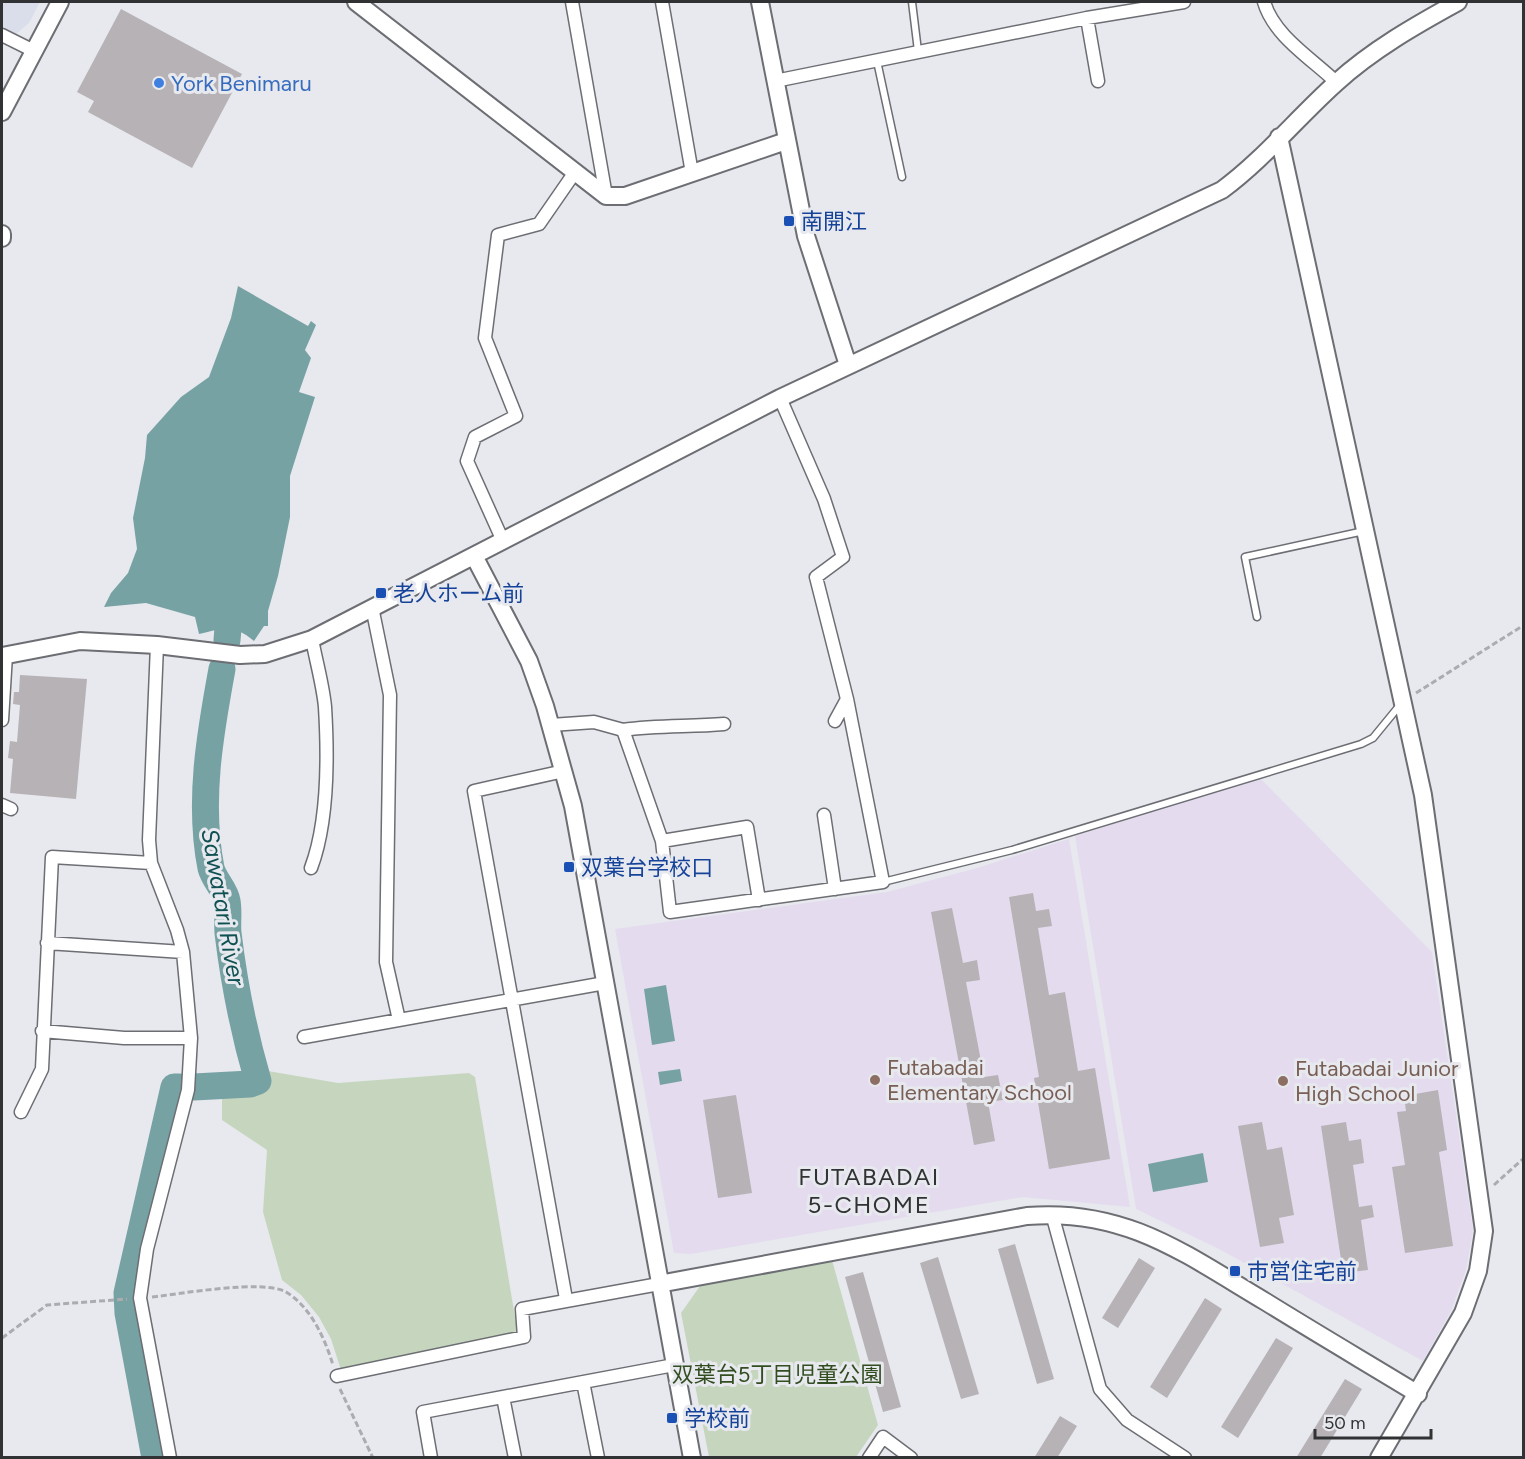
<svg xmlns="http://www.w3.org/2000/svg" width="1525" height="1459" font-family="Figtree,'Noto Sans JP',sans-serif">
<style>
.built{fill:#dadeea}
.education{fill:#e4dbef}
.green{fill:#c6d6be}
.water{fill:#77a2a4}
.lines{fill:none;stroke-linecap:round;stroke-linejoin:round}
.river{stroke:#77a2a4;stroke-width:27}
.building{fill:#b7b2b5}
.service-casing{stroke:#6c6e73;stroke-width:9}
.minor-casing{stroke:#6c6e73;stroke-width:15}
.tertiary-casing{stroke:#6c6e73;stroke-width:20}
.path{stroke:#aaacb0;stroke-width:3;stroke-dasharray:6 3;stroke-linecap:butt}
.service{stroke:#fff;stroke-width:6}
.minor{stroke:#fff;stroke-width:12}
.tertiary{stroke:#fff;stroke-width:16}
.shop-dot{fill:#3f7fe0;stroke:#e7e9ee;stroke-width:2}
.transit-dot{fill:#1a4fb4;stroke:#e7e9ee;stroke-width:2}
.education-dot{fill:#8d6e63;stroke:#e7e9ee;stroke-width:2}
.labels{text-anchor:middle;stroke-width:6;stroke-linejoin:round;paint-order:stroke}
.shop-label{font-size:22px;fill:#366cbe;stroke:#e7e9ee;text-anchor:start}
.transit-label{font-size:22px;fill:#164399;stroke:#e7e9ee;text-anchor:start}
.education-label{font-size:22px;fill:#785e54;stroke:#e7e9ee;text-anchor:start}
.park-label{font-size:22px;fill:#324d20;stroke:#e7e9ee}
.water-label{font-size:24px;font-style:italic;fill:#0f5053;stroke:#e7e9ee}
.neighbourhood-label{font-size:24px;letter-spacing:1.5px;fill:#313234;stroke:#e7e9ee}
</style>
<rect width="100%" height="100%" fill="#e7e9ee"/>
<path class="built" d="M 2,2 L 40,2 L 29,23 L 16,34 L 2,27 Z"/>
<path class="education" d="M 1259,777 L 1432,952 L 1473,1230 L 1466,1270 L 1451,1311 L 1423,1361 L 1219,1249 L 1136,1209 L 1075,836 Z
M 1069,839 L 1130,1207 L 1023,1197 L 691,1254 L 674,1253 L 615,929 L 887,892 L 977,868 Z"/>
<path class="green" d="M 262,1070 L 338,1083 L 469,1073 L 475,1077 L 517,1329 L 514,1334 L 341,1370 L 331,1339 L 319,1317 L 301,1295 L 282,1280 L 263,1212 L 267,1150 L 222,1120 L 222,1090 L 265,1091 Z
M 832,1260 L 878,1425 L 856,1457 L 709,1457 L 681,1313 L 700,1286 Z"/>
<path class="water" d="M 238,286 L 308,326 L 311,321 L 316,325 L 305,350 L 311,358 L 299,392 L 315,397 L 290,476 L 290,517 L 278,576 L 268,611 L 268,626 L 264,626 L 254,641 C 232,623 225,628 199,634 L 195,617 L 146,603 L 104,607 L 111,593 L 128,573 L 137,549 L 133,518 L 145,458 L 147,435 L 181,397 L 209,377 L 231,318 Z
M 666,985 L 675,1041 L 652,1045 L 644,989 Z
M 680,1069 L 682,1081 L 660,1085 L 658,1072 Z
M 1203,1153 L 1208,1182 L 1153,1192 L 1148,1164 Z"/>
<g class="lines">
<path class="river" d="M 227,640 L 231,593
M 194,1087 L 250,1084 L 258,1081 C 244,1033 234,983 228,933 C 227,923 229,912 227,901 C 225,889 214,880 211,868 C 198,802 210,734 222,669
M 155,1458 L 128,1313 L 127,1293 L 174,1087 L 179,1087"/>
</g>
<path class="building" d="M 121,9 L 242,74 L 192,168 L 88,112 L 94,101 L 77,92 Z
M 20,675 L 87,679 L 76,799 L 10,793 L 13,759 L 8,758 L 10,741 L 17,742 L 20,705 L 13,704 L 14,692 L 19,692 Z
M 1033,893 L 1036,911 L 1049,909 L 1052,926 L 1038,928 L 1049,995 L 1065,992 L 1078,1071 L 1095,1068 L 1110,1159 L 1049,1169 L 1034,1078 L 1039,1077 L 1009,897 Z
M 952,908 L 963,963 L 977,960 L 980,980 L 966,982 L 984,1077 L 998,1075 L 1003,1100 L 988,1102 L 995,1141 L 974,1145 L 931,912 Z
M 1438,1090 L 1447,1150 L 1439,1152 L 1453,1246 L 1405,1253 L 1392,1167 L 1405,1165 L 1397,1112 L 1406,1111 L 1404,1096 Z
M 736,1095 L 752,1193 L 718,1198 L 703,1100 Z
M 1262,1122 L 1267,1150 L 1282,1147 L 1294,1215 L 1279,1218 L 1284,1243 L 1260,1247 L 1238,1126 Z
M 1346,1122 L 1349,1141 L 1361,1139 L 1364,1163 L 1353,1165 L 1359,1207 L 1372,1205 L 1374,1217 L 1361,1220 L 1368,1270 L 1343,1273 L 1321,1126 Z
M 1015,1244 L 1054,1379 L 1037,1384 L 998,1249 Z
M 938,1257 L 979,1394 L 961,1399 L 920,1263 Z
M 1139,1258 L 1155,1268 L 1118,1328 L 1102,1318 Z
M 863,1272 L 901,1407 L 883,1412 L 845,1277 Z
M 1205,1298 L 1222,1309 L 1167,1398 L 1150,1387 Z
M 1276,1338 L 1293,1348 L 1238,1438 L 1221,1427 Z
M 1345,1379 L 1362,1389 L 1320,1458 L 1296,1458 Z
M 1060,1416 L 1077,1426 L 1057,1458 L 1034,1458 Z"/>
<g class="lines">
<defs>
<path id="service" d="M 912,2 L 918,51
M 877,61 L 902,177
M 1257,617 L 1245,557 L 1364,531
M 883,882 L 1012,850 L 1361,744 L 1373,738 L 1400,705"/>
<path id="minor" d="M 572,2 L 606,196
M 662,2 L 692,173
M 1264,2 C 1274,36 1311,58 1336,82
M 1087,18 L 1098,81
M 2,35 L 34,51
M 775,81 L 1087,18 L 1184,2
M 780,398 L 824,499 L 843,557 L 816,577 L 847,699 L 835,721
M 503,541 L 467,461 L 475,437 L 516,416 L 485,338 L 498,235 L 539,224 L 575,172
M 372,607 L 390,695 L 386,962 L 399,1020
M 157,645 L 149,840 L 151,863 L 177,930 L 183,952 L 191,1038 L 188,1090 L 147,1249 L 140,1298 L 170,1458
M 2,720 L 6,655
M 551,725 L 594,722 L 623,730 L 662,841 L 670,912 L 883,882 L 847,699
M 623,730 C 657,725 690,727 724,724
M 564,771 L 474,791 L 566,1299
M 2,805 L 11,809
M 824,815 L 835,889
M 662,841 L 747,827 L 759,900
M 311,868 C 328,823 328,756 325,707 C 323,685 316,661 312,639
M 47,943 L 183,952
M 42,1031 L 124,1038 L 191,1038
M 304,1037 L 605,983
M 21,1112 L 42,1069 L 52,857 L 151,863
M 1052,1214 L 1100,1389 L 1127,1420 L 1185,1458
M 337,1376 L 524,1337 L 522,1309 L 659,1284
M 583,1382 L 598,1458
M 503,1397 L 515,1458
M 431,1458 L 423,1412 L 674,1365
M 869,1458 L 883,1437 L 911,1458"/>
<path id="tertiary" d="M 356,2 L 606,196 L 625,196 L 786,141
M 760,2 L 806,236 L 848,365
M 2,112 L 60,2
M 1279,137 L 1423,795 L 1484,1231 L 1478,1271 L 1463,1313 L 1379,1458
M 2,234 L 2,238
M 474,556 L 529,661 L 545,706 L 573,806 L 692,1458
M 2,656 L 80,641 L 157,645 L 240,655 L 265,654 L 312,639 L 780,398 L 1222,190 C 1264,159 1297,118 1336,83 C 1372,50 1416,25 1458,2
M 659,1284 L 1027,1216 C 1126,1208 1185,1254 1266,1302 C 1316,1333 1367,1363 1418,1394"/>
</defs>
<use href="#service" class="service-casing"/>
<use href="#minor" class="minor-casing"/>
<use href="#tertiary" class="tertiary-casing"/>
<path class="path" d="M 1416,693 L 1524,625
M 1494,1185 L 1524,1158
M 152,1297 C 180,1294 264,1279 286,1292 C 311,1307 325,1339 333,1365
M 2,1338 L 47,1305 L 127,1299
M 340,1389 L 373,1458"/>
<use href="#service" class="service"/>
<use href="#minor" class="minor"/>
<use href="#tertiary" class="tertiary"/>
</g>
<circle class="shop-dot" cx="159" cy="83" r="6"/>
<g class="transit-dot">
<rect x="783" y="215" width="12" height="12" rx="3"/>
<rect x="375" y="587" width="12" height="12" rx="3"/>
<rect x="563" y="861" width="12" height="12" rx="3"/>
<rect x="1229" y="1265" width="12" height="12" rx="3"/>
<rect x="666" y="1412" width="12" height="12" rx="3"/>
</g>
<g class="education-dot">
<circle cx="875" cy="1080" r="6"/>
<circle cx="1283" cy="1081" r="6"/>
</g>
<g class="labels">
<g class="shop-label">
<text x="171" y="91">York Benimaru</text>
</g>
<g class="transit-label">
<text x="801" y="229">南開江</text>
<text x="393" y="601">老人ホーム前</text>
<text x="581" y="875">双葉台学校口</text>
<text x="1247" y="1279">市営住宅前</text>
<text x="684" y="1426">学校前</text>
</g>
<g class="education-label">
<text x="887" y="1075">Futabadai<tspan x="887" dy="25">Elementary School</tspan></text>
<text x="1295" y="1076">Futabadai Junior<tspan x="1295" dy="25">High School</tspan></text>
</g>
<g class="park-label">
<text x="777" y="1382">双葉台5丁目児童公園</text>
</g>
<g class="water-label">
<text transform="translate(223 907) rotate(80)" y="8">Sawatari River</text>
</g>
<g class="neighbourhood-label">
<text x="869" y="1185">FUTABADAI<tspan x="869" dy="28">5-CHOME</tspan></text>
</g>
</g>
<rect width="1525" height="1459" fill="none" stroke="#313234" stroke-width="6"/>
<path d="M1315 1429v9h116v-9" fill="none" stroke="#313234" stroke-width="3"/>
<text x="1324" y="1429" font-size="18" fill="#313234" stroke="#e7e9ee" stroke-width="4.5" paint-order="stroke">50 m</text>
</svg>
